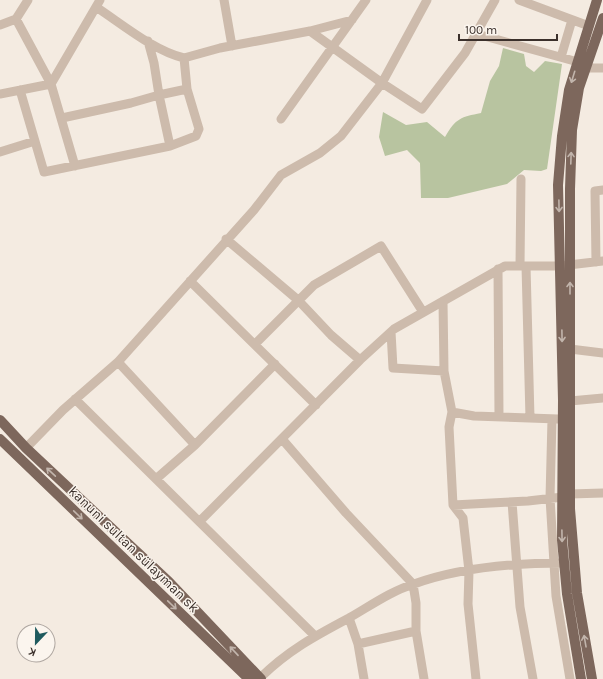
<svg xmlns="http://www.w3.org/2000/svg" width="603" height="679" font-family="Karla,sans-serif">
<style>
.green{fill:#b8c4a0}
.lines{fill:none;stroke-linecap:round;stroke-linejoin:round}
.minor{stroke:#cdbbac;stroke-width:9}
.major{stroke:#7d675c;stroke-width:10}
.oneway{stroke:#c2b5ac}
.labels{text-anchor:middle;stroke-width:3;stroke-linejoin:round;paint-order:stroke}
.street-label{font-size:14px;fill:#3b302b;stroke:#fbf5ee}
</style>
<rect width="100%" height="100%" fill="#f4ebe1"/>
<path class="green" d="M 503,48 L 524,54 L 526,66 L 534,72 L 545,61 L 562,64 L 547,169 L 541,171 L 524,170 L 507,184 L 448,198 L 421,198 L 420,163 L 407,150 L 385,156 L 379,137 L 383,112 L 406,125 L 427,122 L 445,137 C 456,118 461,117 481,113 L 490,81 L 499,66 Z"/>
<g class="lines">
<path class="minor" d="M 224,0 L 232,46
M 519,0 L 589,26
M 96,7 C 122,24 154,51 184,58
M 16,19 L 51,84 L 75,166
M 0,25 L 16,19 L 28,0
M 310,31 L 382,83 L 422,109 L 465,53 L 495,0
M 477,34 L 578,62
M 561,57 L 572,20
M 586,68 L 603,68
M 20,90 L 44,172 L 170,146 L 159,95 L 187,89 L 184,58 L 220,48 L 310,31 L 352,20
M 0,94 L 51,84 L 100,0
M 62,118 L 131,103 L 159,95 L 154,63 L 148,41
M 281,119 L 366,0
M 170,146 L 196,136 L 199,129 L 187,89
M 0,152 L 35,141
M 226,239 L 298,300 L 331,335 L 360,360
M 596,262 L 595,191 L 603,190
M 520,266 L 521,179
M 526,266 L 530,418
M 498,269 L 499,417
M 190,281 L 316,405
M 443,301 L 444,371 L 452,412 L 449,427 L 453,505 L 463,518 L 469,571 L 468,604 L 476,679
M 391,332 L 393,368 L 444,371
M 255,344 L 314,285 L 381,246 L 423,312
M 570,349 L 603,353
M 118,362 L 195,445 L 156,479
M 75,399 L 314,635
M 570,401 L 603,398
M 452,412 L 474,416 L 558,419
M 552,419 L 550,498 L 556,596 L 570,679
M 282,439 L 346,513 L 413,584 L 416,603 L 416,631 L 424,679
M 195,445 L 275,364
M 26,448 L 63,410 L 118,362 L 254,210 L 281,175 L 320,153 L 341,136 L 382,83 L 427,0
M 570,494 L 603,493
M 512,502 L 520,607 L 533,679
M 453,505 L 528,501 L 563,497
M 200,521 L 360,360 L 394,329 L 505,266 L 560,266 L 603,261
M 349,618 L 358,644
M 259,679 C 287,651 315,636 349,618 C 370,606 391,591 414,584 C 461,567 515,563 564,563
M 364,679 L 358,644 L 416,631"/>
<path class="major" d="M 0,420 L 26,448 L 169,582 L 261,679
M 0,439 L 249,679
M 581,679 L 567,594 L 562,540 L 563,400 L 558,185 L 562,136 L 569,90 L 597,0
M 592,679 L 577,593 L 570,509 L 570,189 L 572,130 L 579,88 L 603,18"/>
</g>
<defs><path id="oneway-shaft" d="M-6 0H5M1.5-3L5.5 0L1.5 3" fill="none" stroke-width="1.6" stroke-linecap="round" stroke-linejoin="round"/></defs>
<g class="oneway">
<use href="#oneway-shaft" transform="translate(573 77) rotate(107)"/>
<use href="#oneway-shaft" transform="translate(571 158) rotate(-88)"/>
<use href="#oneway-shaft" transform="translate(559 206) rotate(89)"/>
<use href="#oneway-shaft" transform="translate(570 288) rotate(-90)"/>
<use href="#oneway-shaft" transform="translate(562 336) rotate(89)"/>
<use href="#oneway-shaft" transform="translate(51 472) rotate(-137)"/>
<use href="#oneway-shaft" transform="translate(78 515) rotate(44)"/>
<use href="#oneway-shaft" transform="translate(562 536) rotate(89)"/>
<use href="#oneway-shaft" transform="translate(172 605) rotate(44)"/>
<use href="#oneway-shaft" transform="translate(585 641) rotate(-100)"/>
<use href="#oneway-shaft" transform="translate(234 651) rotate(-133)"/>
</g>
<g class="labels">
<g class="street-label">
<text transform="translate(134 549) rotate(44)" y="5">kanuni sultan sülayman sk</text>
</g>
</g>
<g transform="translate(36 643) rotate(202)"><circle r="19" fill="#fbf5ee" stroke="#aea6a0"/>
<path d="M0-3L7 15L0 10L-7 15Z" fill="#1f5a5e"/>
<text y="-6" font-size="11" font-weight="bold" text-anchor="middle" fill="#3b302b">K</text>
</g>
<path d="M459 34v6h98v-6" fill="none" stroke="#3b302b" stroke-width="2"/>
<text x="465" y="34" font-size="12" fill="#3b302b" stroke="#fbf5ee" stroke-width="3" paint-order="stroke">100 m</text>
</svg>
